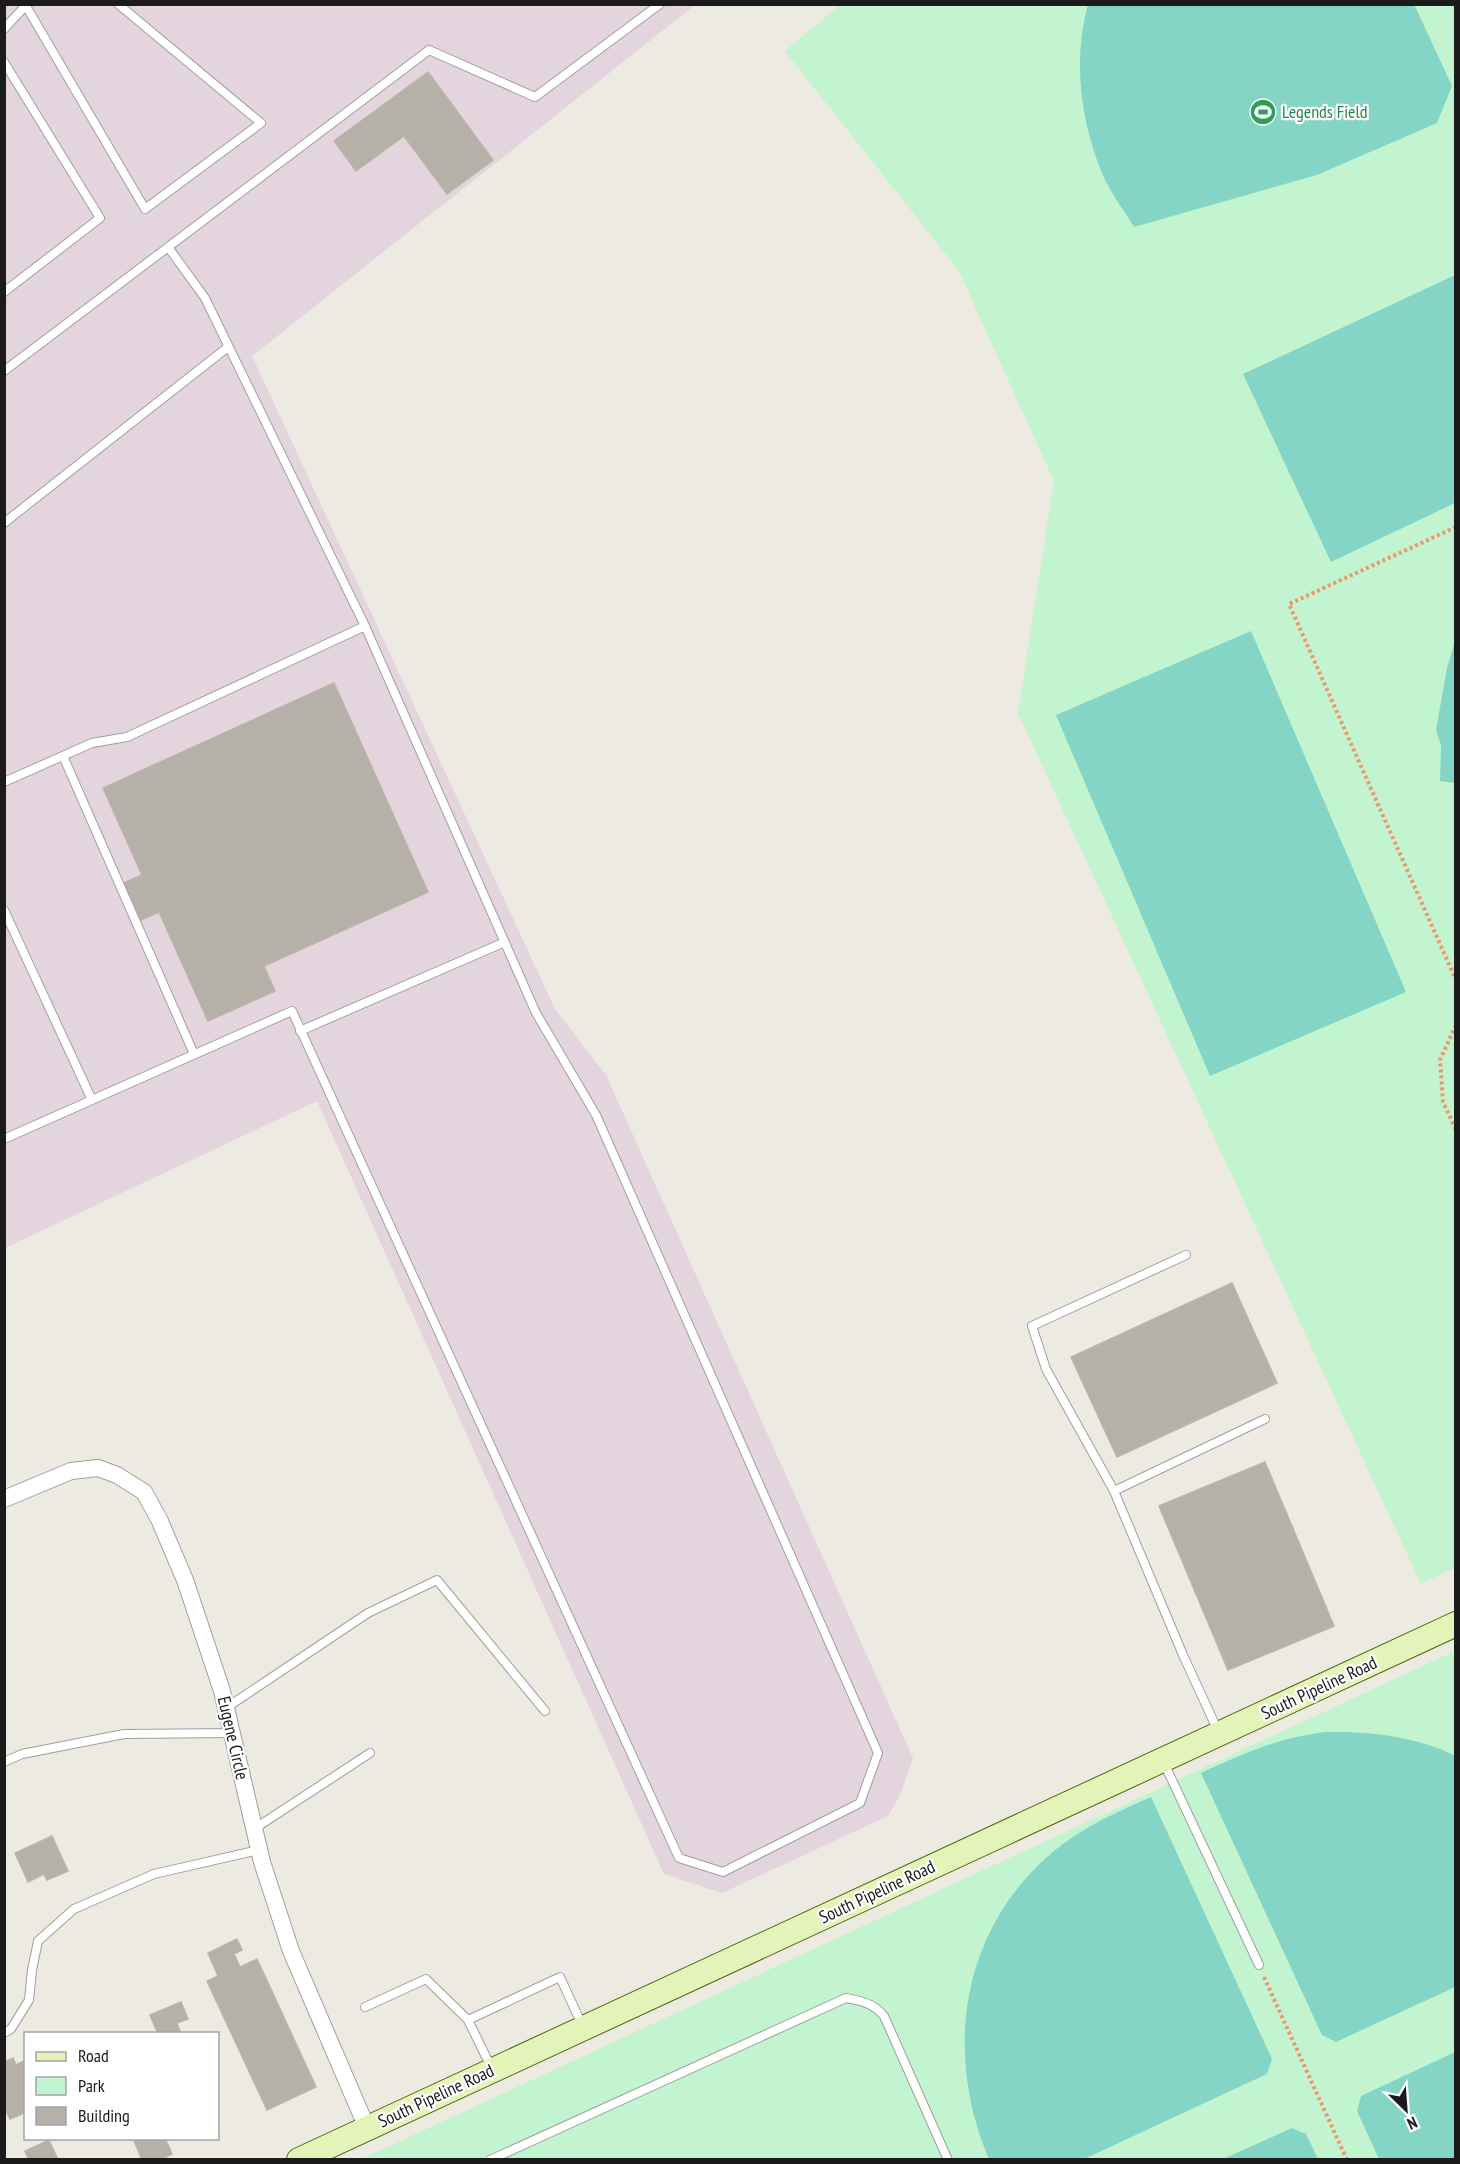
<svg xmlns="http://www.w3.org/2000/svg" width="1460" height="2164" font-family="'PT Sans Narrow',sans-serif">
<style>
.industrial{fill:#e4d4de}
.park{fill:#c1f4cf}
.pitch{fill:#85d5c6}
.building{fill:#b5b0a8;stroke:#bcb4a5;stroke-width:1.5}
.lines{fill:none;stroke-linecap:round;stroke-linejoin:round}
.lane-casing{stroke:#9f9f9f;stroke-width:10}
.street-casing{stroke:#9f9f9f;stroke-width:18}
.secondary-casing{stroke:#4b670e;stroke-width:26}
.path{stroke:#ed9771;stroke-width:4;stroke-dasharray:3 3;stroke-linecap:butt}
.lane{stroke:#fff;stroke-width:8}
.street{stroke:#fff;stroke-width:16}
.secondary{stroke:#e4f3b8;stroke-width:24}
.labels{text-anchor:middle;stroke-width:4.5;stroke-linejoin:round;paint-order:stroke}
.leisure-label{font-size:18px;fill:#27864d;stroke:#fff;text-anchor:start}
.street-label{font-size:18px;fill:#1b1b1b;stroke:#fff}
</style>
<rect width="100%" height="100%" fill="#eceae1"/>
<path class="industrial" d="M 5,4 L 695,5 L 252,356 L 555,1009 L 606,1075 L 913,1758 L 900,1795 L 888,1816 L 722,1893 L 664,1874 L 317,1101 L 5,1248 Z"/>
<path class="park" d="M 840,5 L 1455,5 L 1456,1567 L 1421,1584 L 1018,713 L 1054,481 L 959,271 L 785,51 Z
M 1455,1651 L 1455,2159 L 362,2159 Z"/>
<path class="pitch" d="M 1414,4 L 1452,86 L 1437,123 L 1317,175 L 1134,227 C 1125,212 1113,196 1105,180 C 1081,126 1072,62 1088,5 Z
M 1455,275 L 1455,503 L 1331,562 L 1243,374 Z
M 1251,631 L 1406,992 L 1210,1076 L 1056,715 Z
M 1455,641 L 1456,783 L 1455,783 L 1440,781 L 1441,745 L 1436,730 L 1447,668 Z
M 1325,1732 C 1370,1731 1415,1736 1456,1756 L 1455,1987 L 1336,2042 L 1322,2035 L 1201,1773 C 1246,1752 1275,1739 1325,1732 Z
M 1151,1797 L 1272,2059 L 1267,2074 L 1084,2159 L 989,2159 C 942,2049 962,1924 1059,1847 C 1087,1825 1119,1811 1151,1797 Z
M 1455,2052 L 1455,2159 L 1379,2159 L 1357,2111 L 1361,2096 Z
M 1292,2128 L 1306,2134 L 1318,2159 L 1223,2159 Z"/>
<path class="building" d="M 428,72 L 493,160 L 447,194 L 404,136 L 356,171 L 334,141 Z
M 334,683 L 428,892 L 264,966 L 275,991 L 208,1021 L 159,912 L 141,920 L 124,883 L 142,875 L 103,788 Z
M 1232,1283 L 1277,1383 L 1117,1457 L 1071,1357 Z
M 1265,1462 L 1334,1626 L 1228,1670 L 1159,1506 Z
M 52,1836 L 68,1871 L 47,1880 L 44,1874 L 28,1882 L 15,1853 Z
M 237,1939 L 242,1950 L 234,1954 L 240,1967 L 257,1959 L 316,2087 L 267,2110 L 207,1981 L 218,1976 L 208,1953 Z
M 181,2002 L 188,2019 L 177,2023 L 181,2034 L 158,2034 L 150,2015 Z
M 13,2058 L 16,2065 L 26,2060 L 26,2112 L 10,2119 L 4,2107 L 4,2062 Z
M 133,2138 L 165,2138 L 172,2154 L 160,2160 L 142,2160 Z
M 49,2140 L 58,2160 L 29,2160 L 25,2151 Z"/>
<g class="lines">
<defs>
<path id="lane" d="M 26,6 L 145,209 L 261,123 L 118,4
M 4,29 L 27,4
M 4,62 L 100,218 L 4,292
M 168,247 L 205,298 L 365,626
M 4,371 L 429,50 L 535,97 L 660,4
M 4,523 L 228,347
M 63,756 L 194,1054
M 4,782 L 92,743 L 127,737 L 365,626 L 536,1013 L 596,1115 L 878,1753 L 860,1803 L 723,1872 L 679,1858 L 292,1011 L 4,1139
M 4,910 L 92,1100
M 300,1031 L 505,942
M 1186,1255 L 1032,1326 L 1046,1369 L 1114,1491 L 1183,1655 L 1218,1731
M 1114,1491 L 1265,1419
M 226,1708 L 368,1613 L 437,1580 L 545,1711
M 1163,1761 L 1259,1965
M 4,1762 L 22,1754 L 124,1734 L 232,1733
M 254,1829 L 370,1753
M 365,2007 L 426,1979 L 468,2020
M 4,2033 L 11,2029 L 29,2000 L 32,1970 L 38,1941 L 74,1909 L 154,1874 L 259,1850
M 492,2069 L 468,2020 L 560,1977 L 583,2027
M 490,2160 L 846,1998 C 862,2001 873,2003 884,2016 L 948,2160"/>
<path id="street" d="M 4,1499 L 71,1471 L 98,1468 L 117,1475 L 144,1492 L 159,1519 L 185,1580 L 222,1691 L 262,1862 L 291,1951 L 367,2128"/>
<path id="secondary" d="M 299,2160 L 1456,1624"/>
</defs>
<use href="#lane" class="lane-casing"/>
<use href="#street" class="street-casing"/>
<use href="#secondary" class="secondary-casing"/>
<path class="path" d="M 1456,527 L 1289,604 L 1456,980
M 1456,1025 L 1440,1060 L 1443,1102 L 1456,1130
M 1264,1977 L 1347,2160"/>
<use href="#lane" class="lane"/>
<use href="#street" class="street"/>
<use href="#secondary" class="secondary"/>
</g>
<defs>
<symbol id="stadium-disc" viewBox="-11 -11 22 22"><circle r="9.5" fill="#2e9e5b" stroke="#fff"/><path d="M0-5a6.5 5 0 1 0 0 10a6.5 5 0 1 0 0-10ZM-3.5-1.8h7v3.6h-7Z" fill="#fff"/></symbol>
</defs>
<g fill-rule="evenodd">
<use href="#stadium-disc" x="1248" y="97" width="30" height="30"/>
</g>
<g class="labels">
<g class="leisure-label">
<text x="1282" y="118">Legends Field</text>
</g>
<g class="street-label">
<text transform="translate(1319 1688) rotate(-25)" y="6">South Pipeline Road</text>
<text transform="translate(233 1738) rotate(77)" y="6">Eugene Circle</text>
<text transform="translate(877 1892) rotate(-25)" y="6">South Pipeline Road</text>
<text transform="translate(436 2096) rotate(-25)" y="6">South Pipeline Road</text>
</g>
</g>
<rect width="1460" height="2164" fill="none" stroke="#1b1b1b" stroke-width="12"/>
<rect x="24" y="2032" width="195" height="108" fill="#ffffff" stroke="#a4a4a4" stroke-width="1.5"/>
<rect x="36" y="2052" width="30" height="9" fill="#e4f3b8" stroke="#a4a4a4" stroke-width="1.5"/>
<text x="78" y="2062" font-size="18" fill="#1b1b1b">Road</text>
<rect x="36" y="2077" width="30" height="18" fill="#c1f4cf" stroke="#a4a4a4" stroke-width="1.5"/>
<text x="78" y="2092" font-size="18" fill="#1b1b1b">Park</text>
<rect x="36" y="2107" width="30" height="18" fill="#b5b0a8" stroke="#a4a4a4" stroke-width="1.5"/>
<text x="78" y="2122" font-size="18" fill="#1b1b1b">Building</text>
<g transform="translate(1406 2110) rotate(155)" stroke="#ffffff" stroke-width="4.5" paint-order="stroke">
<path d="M0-4.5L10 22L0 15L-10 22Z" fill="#1b1b1b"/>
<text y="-9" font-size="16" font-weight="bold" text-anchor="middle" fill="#1b1b1b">N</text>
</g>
</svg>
